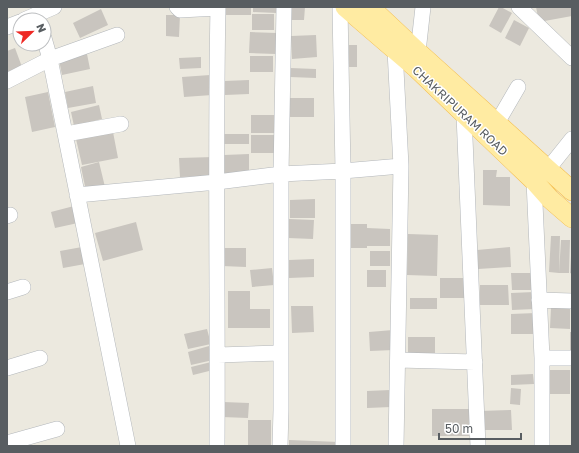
<svg xmlns="http://www.w3.org/2000/svg" width="579" height="453" font-family="'Golos Text',sans-serif">
<style>
.building{fill:#c9c5bf}
.lines{fill:none;stroke-linecap:round;stroke-linejoin:round}
.minor-casing{stroke:#b3b7bb;stroke-width:16}
.major-casing{stroke:#f5be4f;stroke-width:20}
.minor{stroke:#fff;stroke-width:15}
.major{stroke:#ffeba2;stroke-width:19}
.labels{text-anchor:middle;stroke-width:3;stroke-linejoin:round;paint-order:stroke}
.street-label{font-size:12px;fill:#585d61;stroke:#fff}
</style>
<rect width="100%" height="100%" fill="#ece9df"/>
<path class="building" d="M 226,7 L 251,7 L 251,15 L 226,15 Z
M 253,7 L 278,7 L 277,13 L 253,12 Z
M 291,7 L 305,7 L 304,20 L 291,20 Z
M 499,7 L 501,7 L 512,13 L 501,33 L 489,26 Z
M 536,7 L 571,7 L 572,16 L 539,22 Z
M 101,9 L 108,25 L 80,38 L 73,23 Z
M 252,14 L 274,14 L 274,30 L 252,30 Z
M 166,15 L 180,15 L 179,37 L 166,36 Z
M 514,20 L 529,28 L 520,46 L 505,38 Z
M 250,32 L 277,33 L 276,54 L 249,53 Z
M 316,35 L 317,57 L 292,59 L 291,36 Z
M 349,45 L 357,45 L 357,67 L 348,67 Z
M 15,48 L 22,67 L 7,72 L 7,51 Z
M 87,54 L 90,69 L 62,75 L 59,60 Z
M 250,56 L 273,56 L 273,72 L 250,72 Z
M 201,57 L 201,68 L 180,69 L 179,58 Z
M 290,68 L 316,69 L 316,78 L 290,77 Z
M 210,75 L 212,95 L 184,97 L 182,77 Z
M 249,80 L 249,94 L 225,95 L 224,81 Z
M 93,86 L 96,103 L 68,108 L 65,92 Z
M 48,92 L 55,127 L 32,132 L 25,97 Z
M 290,98 L 314,98 L 314,117 L 290,117 Z
M 99,105 L 102,119 L 74,126 L 71,112 Z
M 251,115 L 275,115 L 275,133 L 251,133 Z
M 113,132 L 118,158 L 82,165 L 76,139 Z
M 224,134 L 249,134 L 249,144 L 224,144 Z
M 251,135 L 275,135 L 275,153 L 251,153 Z
M 249,154 L 249,175 L 224,175 L 224,155 Z
M 214,157 L 214,176 L 180,177 L 179,158 Z
M 99,162 L 105,187 L 86,191 L 81,167 Z
M 483,170 L 497,170 L 496,177 L 510,177 L 510,206 L 483,205 Z
M 315,199 L 315,218 L 290,218 L 290,200 Z
M 74,206 L 78,223 L 55,228 L 51,212 Z
M 289,219 L 314,220 L 313,239 L 288,238 Z
M 136,222 L 143,250 L 103,261 L 95,233 Z
M 347,224 L 367,224 L 367,248 L 346,248 Z
M 367,228 L 390,229 L 390,246 L 367,246 Z
M 408,234 L 438,235 L 437,276 L 407,275 Z
M 551,236 L 560,236 L 559,273 L 549,272 Z
M 561,240 L 570,240 L 569,273 L 559,273 Z
M 82,247 L 85,264 L 63,268 L 60,251 Z
M 510,247 L 511,267 L 478,269 L 477,250 Z
M 222,248 L 246,248 L 246,267 L 222,266 Z
M 370,251 L 390,251 L 390,266 L 370,266 Z
M 571,256 L 572,256 L 572,274 L 570,273 Z
M 314,259 L 314,277 L 289,278 L 289,260 Z
M 272,268 L 274,285 L 252,287 L 250,270 Z
M 367,270 L 386,270 L 386,287 L 367,287 Z
M 511,273 L 536,273 L 537,290 L 512,290 Z
M 440,278 L 469,278 L 468,298 L 440,298 Z
M 480,285 L 508,285 L 509,305 L 480,305 Z
M 228,291 L 250,291 L 250,309 L 270,309 L 270,328 L 228,328 Z
M 534,292 L 535,309 L 512,310 L 511,293 Z
M 410,298 L 437,298 L 437,309 L 410,309 Z
M 291,306 L 313,306 L 314,332 L 292,333 Z
M 551,307 L 570,307 L 570,329 L 550,328 Z
M 536,313 L 536,334 L 511,334 L 511,314 Z
M 207,329 L 211,344 L 188,349 L 184,334 Z
M 393,330 L 394,350 L 370,351 L 369,332 Z
M 570,332 L 572,332 L 572,354 L 570,354 Z
M 408,337 L 435,337 L 435,357 L 408,356 Z
M 209,346 L 213,360 L 191,365 L 188,352 Z
M 211,362 L 213,370 L 193,375 L 191,367 Z
M 550,370 L 570,370 L 570,394 L 549,394 Z
M 533,374 L 534,384 L 511,385 L 511,375 Z
M 511,388 L 521,389 L 520,405 L 510,404 Z
M 390,390 L 391,407 L 367,408 L 367,391 Z
M 223,402 L 249,403 L 248,418 L 222,417 Z
M 432,409 L 469,409 L 469,436 L 432,436 Z
M 511,410 L 512,430 L 480,430 L 479,411 Z
M 248,420 L 271,420 L 271,446 L 248,446 Z
M 289,440 L 339,442 L 339,446 L 289,446 Z"/>
<g class="lines">
<defs>
<path id="minor" d="M 177,7 L 180,10 L 218,8
M 340,7 L 343,171 L 343,446
M 519,7 L 572,58
M 24,20 L 54,7
M 7,27 L 20,22
M 44,38 L 50,59 L 128,446
M 395,50 L 401,166 L 396,446
M 418,52 L 423,7
M 7,81 L 50,59 L 117,35
M 464,115 L 478,446
M 497,123 L 518,87
M 66,134 L 121,124
M 548,169 L 572,139
M 534,181 L 542,358 L 542,446
M 77,195 L 217,182 L 281,174 L 343,171 L 401,166
M 7,216 L 10,215
M 7,292 L 23,287
M 539,300 L 572,301
M 218,355 L 281,353
M 542,358 L 572,358
M 398,360 L 475,362
M 7,368 L 40,358
M 7,443 L 57,429
M 217,446 C 218,300 215,153 218,7
M 280,446 L 281,410 L 281,174 L 284,7"/>
<path id="major" d="M 345,7 L 416,68 L 534,181 L 550,199 L 572,218
M 370,7 L 418,52 L 572,191"/>
</defs>
<use href="#minor" class="minor-casing"/>
<use href="#major" class="major-casing"/>
<use href="#minor" class="minor"/>
<use href="#major" class="major"/>
</g>
<g class="labels">
<g class="street-label">
<text transform="translate(460 111) rotate(43)" y="4">CHAKRIPURAM ROAD</text>
</g>
</g>
<rect width="579" height="453" fill="none" stroke="#585d61" stroke-width="16"/>
<g transform="translate(32 32) rotate(67)"><circle r="19" fill="#ffffff" stroke="#bcbec0"/>
<path d="M0-3L7 15L0 10L-7 15Z" fill="#ee2924"/>
<text y="-6" font-size="11" font-weight="bold" text-anchor="middle" fill="#585d61">N</text>
</g>
<path d="M439 433v6h82v-6" fill="none" stroke="#585d61" stroke-width="2"/>
<text x="445" y="433" font-size="12" fill="#585d61" stroke="#ffffff" stroke-width="3" paint-order="stroke">50 m</text>
</svg>
